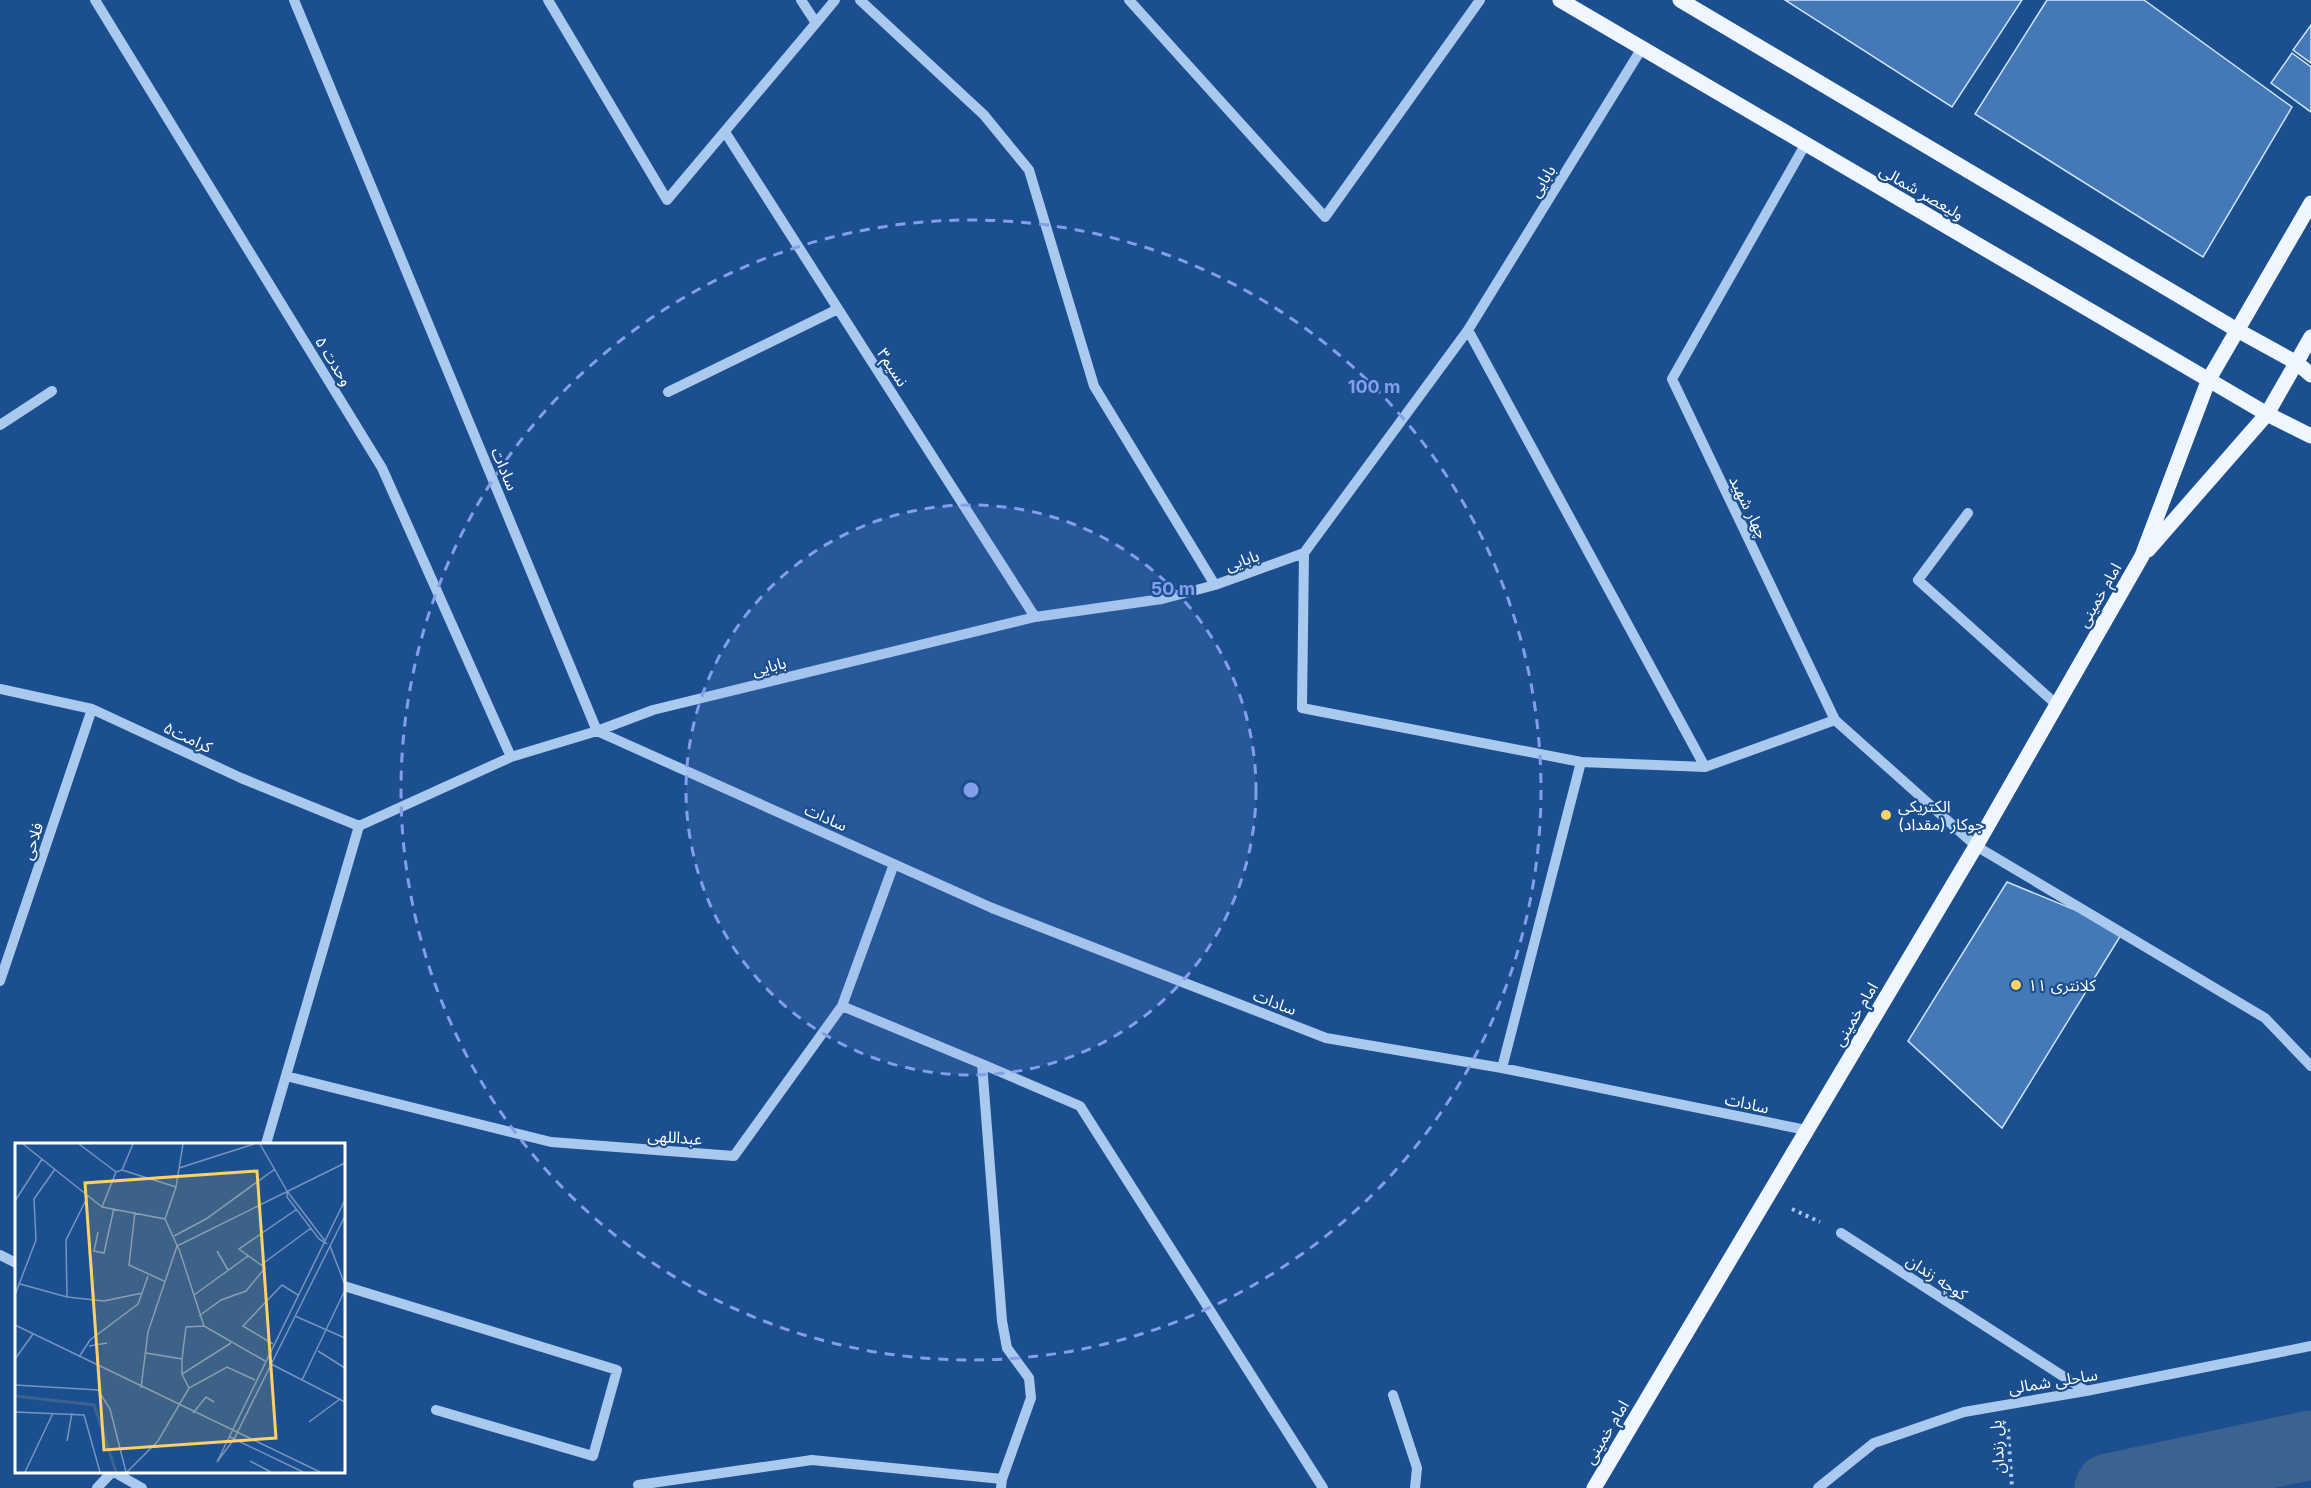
<svg xmlns="http://www.w3.org/2000/svg" width="2311" height="1488" font-family="Inter,'Noto Sans Arabic',sans-serif">
<style>
.lines{fill:none;stroke-linecap:round;stroke-linejoin:round}
.river{stroke:#3c6290;stroke-width:69}
.building{fill:#4478b7;stroke:#cfe3fa;stroke-width:1.5}
.path{stroke:#a9c9ee;stroke-width:4;stroke-dasharray:3 4.5;stroke-linecap:butt}
.minor{stroke:#a9c9ee;stroke-width:10}
.major{stroke:#f0f6ff;stroke-width:15}
.ring{fill:none;stroke:#839eea;stroke-width:3;stroke-dasharray:10 8}
.poi-dot{fill:#ffd166;stroke:#1b4f8f;stroke-width:2}
.labels{text-anchor:middle;stroke-width:4.5;stroke-linejoin:round;paint-order:stroke}
.street-label{font-size:16px;fill:#fff;stroke:#1b4f8f}
.poi-label{font-size:16px;fill:#fff;stroke:#1b4f8f;text-anchor:start}
.inset-river{fill:none;stroke:#3c6290;stroke-width:3}
.inset-road{fill:none;stroke:#7695bc;stroke-width:1.5}
.view{fill:#ffd166;fill-opacity:0.15;stroke:#ffd166;stroke-width:3}
.inset-edge{fill:none;stroke:#fff;stroke-width:3}
.centre{fill:#839eea;stroke:#1b4f8f;stroke-width:3}
.ring-label{font-size:18px;text-anchor:middle;font-weight:bold;fill:#839eea;stroke:#1b4f8f;stroke-width:4.5;stroke-linejoin:round;paint-order:stroke}
</style>
<rect width="100%" height="100%" fill="#1b4f8f"/>
<g class="lines">
<path class="river" d="M 2109,1488 L 2311,1445"/>
</g>
<path class="building" d="M 1785,0 L 2022,0 L 1952,107 Z
M 2047,0 L 2144,0 L 2292,107 L 2203,257 L 1975,114 Z
M 2311,25 L 2311,63 L 2293,50 Z
M 2292,53 L 2311,67 L 2311,112 L 2271,83 Z
M 2007,882 L 2124,930 L 2002,1128 L 1908,1041 Z"/>
<g class="lines">
<path class="path" d="M 1792,1209 L 1820,1222
M 2008,1429 L 2012,1488"/>
<path class="minor" d="M 95,0 L 382,468 L 511,757
M 294,0 L 597,731 L 992,908 L 1326,1038 L 1502,1068 L 1806,1130
M 548,0 L 667,200 L 816,23
M 801,0 L 816,23 L 835,0
M 860,0 L 984,115 L 1029,170 L 1094,386 L 1215,585
M 1129,0 L 1325,217 L 1480,0
M 725,132 L 1035,617
M 1805,145 L 1672,379 L 1835,720 L 1976,846 L 2265,1018 L 2311,1066
M 1468,330 L 1705,767 L 1835,720
M 668,392 L 838,309
M 0,425 L 52,391
M 1968,513 L 1918,580 L 2057,705
M 1304,553 L 1302,708 L 1581,762
M 0,689 L 92,709 L 241,778 L 359,826
M 0,981 L 92,709
M 842,1006 L 982,1064 L 1002,1321 L 1007,1348 L 1029,1378 L 1031,1398 L 1002,1479 L 1001,1488
M 982,1064 L 1080,1106 L 1323,1488
M 1502,1068 L 1581,762 L 1705,767
M 286,1076 L 551,1142 L 734,1156 L 842,1006 L 894,864
M 266,1144 L 359,826 L 511,757 L 597,731 L 653,710 L 1035,617 L 1162,599 L 1215,585 L 1304,553 L 1468,330 L 1642,48
M 1841,1233 L 2086,1391
M 0,1255 L 16,1263
M 344,1286 L 617,1370 L 593,1456 L 436,1410
M 1393,1395 L 1417,1468 L 1415,1488
M 114,1472 L 142,1488
M 638,1485 L 812,1460 L 1002,1479
M 97,1488 L 112,1472
M 1818,1488 L 1874,1443 L 1964,1412 L 2086,1391 L 2311,1346"/>
<path class="major" d="M 1560,0 L 2267,414 L 2311,436
M 1680,0 L 2237,330 L 2297,363 L 2311,375
M 2148,550 L 2267,414 L 2311,337
M 1594,1488 L 1976,846 L 2142,556 L 2209,379 L 2311,203"/>
</g>
<circle cx="971" cy="790" r="285" fill="#839eea" fill-opacity=".12"/>
<g class="ring">
<circle cx="971" cy="790" r="285"/>
<circle cx="971" cy="790" r="570"/>
</g>
<g class="poi-dot">
<circle cx="1886" cy="815" r="6"/>
<circle cx="2016" cy="985" r="6"/>
</g>
<g class="labels">
<g class="street-label">
<text transform="translate(1542 181) rotate(-58)" y="6">بابایی</text>
<text transform="translate(1922 192) rotate(30)" y="6">ولیعصر شمالی</text>
<text transform="translate(334 361) rotate(58)" y="6">وحدت ۵</text>
<text transform="translate(893 367) rotate(57)" y="6">نسیم۳</text>
<text transform="translate(505 469) rotate(67)" y="6">سادات</text>
<text transform="translate(1749 507) rotate(64)" y="6">چهار شهید</text>
<text transform="translate(1242 560) rotate(-19)" y="6">بابایی</text>
<text transform="translate(2099 595) rotate(-60)" y="6">امام خمینی</text>
<text transform="translate(769 666) rotate(-14)" y="6">بابایی</text>
<text transform="translate(188 737) rotate(25)" y="6">کرامت۵</text>
<text transform="translate(826 817) rotate(24)" y="6">سادات</text>
<text transform="translate(32 841) rotate(-72)" y="6">فلاحی</text>
<text transform="translate(1275 1002) rotate(21)" y="6">سادات</text>
<text transform="translate(1855 1014) rotate(-59)" y="6">امام خمینی</text>
<text transform="translate(1747 1103) rotate(12)" y="6">سادات</text>
<text transform="translate(675 1137) rotate(4)" y="6">عبداللهی</text>
<text transform="translate(1937 1277) rotate(33)" y="6">کوچه زندان</text>
<text transform="translate(2053 1381) rotate(-9)" y="6">ساحلی شمالی</text>
<text transform="translate(1606 1432) rotate(-59)" y="6">امام خمینی</text>
<text transform="translate(1997 1447) rotate(-94)" y="6">پل زندان</text>
</g>
<g class="poi-label">
<text x="1898" y="812">الکتریکی<tspan x="1898" dy="18">جوکار (مقداد)</tspan></text>
<text x="2028" y="991">کلانتری ۱۱</text>
</g>
</g>
<g transform="translate(15 1143)">
<rect width="330" height="330" fill="#1b4f8f"/>
<path class="inset-river" d="M 0,253 L 79,262 L 101,329"/>
<path class="inset-road" d="M 8,1 L 87,64M 64,1 L 101,29M 245,1 L 272,48M 164,25 L 239,1M 107,27 L 161,44M 330,57 L 202,319 L 219,296 L 330,73M 0,58 L 27,16M 87,64 L 150,76 L 165,109 L 189,183 L 250,218M 87,64 L 101,29 L 107,27 L 118,1M 120,69 L 114,122 L 149,138M 150,76 L 161,44 L 168,1M 83,89 L 79,108 L 89,110 L 99,65M 159,93 L 191,76 L 260,26M 310,98 L 272,48 L 272,54 L 304,96 L 312,101M 315,103 L 330,142M 202,108 L 213,127M 76,113 L 79,155M 246,122 L 224,106 L 282,66M 5,141 L 52,154 L 89,158 L 127,150 L 133,133M 0,152 L 21,97 L 19,56 L 40,26M 179,152 L 233,113M 52,154 L 51,97 L 73,53M 184,173 L 206,157 L 231,148 L 250,125 L 246,122 L 296,85M 280,173 L 330,195M 0,182 L 305,329M 258,201 L 228,183 L 267,142 L 283,152M 74,203 L 92,200M 303,208 L 330,225M 131,210 L 167,216 L 167,231M 64,214 L 75,197 L 123,161 L 127,150M 0,216 L 18,191M 167,216 L 171,184 L 189,183M 256,221 L 330,259M 287,237 L 330,147M 0,242 L 83,247 L 95,266 L 111,329M 126,245 L 133,189 L 162,103 L 330,20M 174,245 L 167,231 L 216,200M 0,269 L 69,272 L 85,329M 178,270 L 191,254 L 199,259M 294,279 L 325,256M 215,294 L 288,329M 52,298 L 57,270M 235,318 L 256,329M 10,329 L 38,270M 112,329 L 143,298 L 174,245 L 212,224 L 240,237"/>
<path class="view" d="M 242,28 L 261,295 L 89,307 L 70,40 Z"/>
<rect width="330" height="330" class="inset-edge"/>
</g>
<circle cx="971" cy="790" r="9" class="centre"/>
<g class="ring-label">
<text x="1374" y="393">100 m</text>
<text x="1173" y="595">50 m</text>
</g>
</svg>
